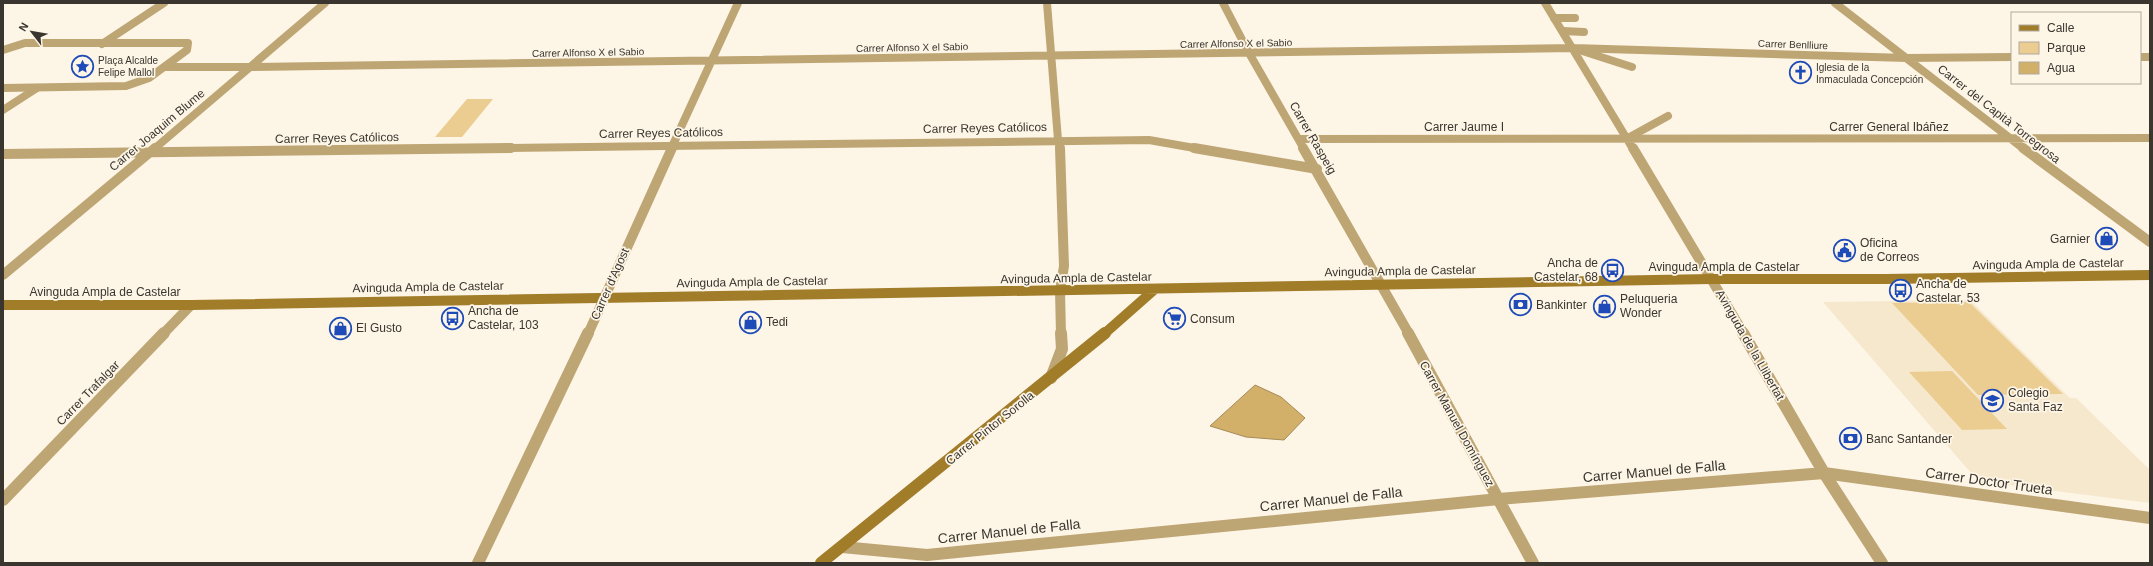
<svg xmlns="http://www.w3.org/2000/svg" width="2153" height="566" font-family="Helvetica,sans-serif">
<style>
.built{fill:#f6e8cd}
.green{fill:#ebcd91}
.water{fill:#d3b06a;stroke:#a58b58}
.lines{fill:none;stroke-linecap:round;stroke-linejoin:round}
.service{stroke:#bea574;stroke-width:8}
.pedestrian-far1{stroke:#bea574;stroke-width:8}
.pedestrian{stroke:#bea574;stroke-width:12}
.minor-far2{stroke:#bea574;stroke-width:8}
.minor-far1{stroke:#bea574;stroke-width:10}
.minor{stroke:#bea574;stroke-width:12}
.secondary-far1{stroke:#a17d2a;stroke-width:10}
.secondary{stroke:#a17d2a;stroke-width:12}
.labels{text-anchor:middle;stroke-width:3.5;stroke-linejoin:round;paint-order:stroke}
.far-street-label{font-size:10px;fill:#3a362f;stroke:#fdf5e6}
.far-poi-label{font-size:10px;fill:#3a362f;stroke:#fdf5e6;text-anchor:start}
.street-label{font-size:12px;fill:#3a362f;stroke:#fdf5e6}
.poi-label{font-size:12px;fill:#3a362f;stroke:#fdf5e6;text-anchor:start}
.near-street-label{font-size:14px;fill:#3a362f;stroke:#fdf5e6}
</style>
<rect width="100%" height="100%" fill="#fdf5e6"/>
<path class="built" d="M 1970,300 L 2070,398 L 2076,398 L 2150,470 L 2150,503 L 1978,481 L 1823,302 Z"/>
<path class="green" d="M 467,99 L 493,99 L 462,137 L 435,137 Z
M 1969,302 L 2063,394 L 1978,395 L 1892,303 Z
M 1952,371 L 2007,429 L 1962,430 L 1909,372 Z"/>
<path class="water" d="M 1255,385 L 1281,397 L 1305,418 L 1284,440 L 1246,437 L 1210,426 Z"/>
<g class="lines">
<path class="service" d="M 1554,18 L 1575,18
M 1563,31 L 1584,32
M 1573,48 L 1632,67
M 1628,138 L 1668,116"/>
<path class="pedestrian-far1" d="M 102,44 L 164,3
M 166,67 L 252,67
M 3,110 L 37,88"/>
<path class="pedestrian" d="M 1824,473 L 1882,563"/>
<path class="minor-far2" d="M 1047,3 L 1058,140 L 1060,149
M 1223,3 L 1249,53 L 1304,149
M 1545,3 L 1633,149
M 1835,3 L 2024,149
M 3,50 L 25,43 L 188,43 L 187,50 L 149,78 L 126,86 L 3,88
M 2140,57 L 2150,57
M 252,67 L 1573,48 L 1907,58 L 2012,57
M 1299,139 L 2150,138
M 154,149 L 325,3
M 429,149 L 1149,140 L 1200,149
M 671,149 L 738,3"/>
<path class="minor-far1" d="M 1060,148 L 1064,266 L 1060,291 L 1061,334
M 1194,148 L 1317,169
M 1303,148 L 1409,334
M 1633,148 L 1744,334
M 2023,148 L 2150,242
M 3,154 L 511,148
M 3,275 L 155,148
M 163,334 L 191,305
M 588,334 L 672,148"/>
<path class="minor" d="M 1408,333 L 1533,563
M 1743,333 L 1824,473
M 1051,378 L 1062,349 L 1061,333
M 3,500 L 164,333
M 842,547 L 927,555 L 1499,499 L 1824,473 L 2150,518
M 478,563 L 588,333"/>
<path class="secondary-far1" d="M 3,305 L 191,305 L 1712,279 L 1885,279 L 2150,275
M 1104,334 L 1155,289"/>
<path class="secondary" d="M 821,563 L 1105,333"/>
</g>
<defs>
<symbol id="sight-ring" viewBox="-11 -11 22 22"><circle r="9.5" fill="#fdf5e6" stroke="#1e4bb8" stroke-width="1.5"/><path d="M0-6L1.8-2.2L6-1.7L2.9 1.2L3.7 5.4L0 3.3L-3.7 5.4L-2.9 1.2L-6-1.7L-1.8-2.2Z" fill="#1e4bb8"/></symbol>
<symbol id="church-ring" viewBox="-11 -11 22 22"><circle r="9.5" fill="#fdf5e6" stroke="#1e4bb8" stroke-width="1.5"/><path d="M-1.2-6h2.4v3.5h3.3v2.4h-3.3V6h-2.4V-.1h-3.3v-2.4h3.3Z" fill="#1e4bb8"/></symbol>
<symbol id="shop-ring" viewBox="-11 -11 22 22"><circle r="9.5" fill="#fdf5e6" stroke="#1e4bb8" stroke-width="1.5"/><path d="M-5-2.5h2.3a2.7 3.5 0 0 1 5.4 0H5L5.5 6h-11ZM-1.5-2.5h3a1.5 2.3 0 0 0-3 0Z" fill="#1e4bb8"/></symbol>
<symbol id="civic-ring" viewBox="-11 -11 22 22"><circle r="9.5" fill="#fdf5e6" stroke="#1e4bb8" stroke-width="1.5"/><path d="M-.6-6.5H3V-4.5H.6V-3L4-1V1h2V6H-6V1h2V-1L-.6-3ZM-1.2 2.5V6h2.4V2.5Z" fill="#1e4bb8"/></symbol>
<symbol id="bus-ring" viewBox="-11 -11 22 22"><circle r="9.5" fill="#fdf5e6" stroke="#1e4bb8" stroke-width="1.5"/><path d="M-5-6H5V4H4V6H2V4H-2V6H-4V4H-5ZM-3.5-4V0h7V-4ZM-3.5 1.2v1.5H-2V1.2ZM2 1.2v1.5H3.5V1.2Z" fill="#1e4bb8"/></symbol>
<symbol id="bank-ring" viewBox="-11 -11 22 22"><circle r="9.5" fill="#fdf5e6" stroke="#1e4bb8" stroke-width="1.5"/><path d="M-6-4H6V4H-6ZM0-2.3a2.3 2.3 0 1 0 0 4.6a2.3 2.3 0 1 0 0-4.6Z" fill="#1e4bb8"/></symbol>
<symbol id="supermarket-ring" viewBox="-11 -11 22 22"><circle r="9.5" fill="#fdf5e6" stroke="#1e4bb8" stroke-width="1.5"/><path d="M-6-5.5h2.5l.6 2H6L4.5 2H-2.5L-4.4-4H-6ZM-1.5 3.2a1.3 1.3 0 1 0 .1 0ZM3 3.2a1.3 1.3 0 1 0 .1 0Z" fill="#1e4bb8"/></symbol>
<symbol id="school-ring" viewBox="-11 -11 22 22"><circle r="9.5" fill="#fdf5e6" stroke="#1e4bb8" stroke-width="1.5"/><path d="M0-5L7-2L0 1L-7-2ZM-4 1L0 2.5L4 1V4Q0 6-4 4Z" fill="#1e4bb8"/></symbol>
</defs>
<g fill-rule="evenodd">
<use href="#sight-ring" x="70" y="54" width="25" height="25"/>
<use href="#church-ring" x="1788" y="60" width="25" height="25"/>
<use href="#shop-ring" x="2094" y="226" width="25" height="25"/>
<use href="#civic-ring" x="1832" y="238" width="25" height="25"/>
<use href="#bus-ring" x="1600" y="258" width="25" height="25"/>
<use href="#bus-ring" x="1888" y="278" width="25" height="25"/>
<use href="#bank-ring" x="1508" y="292" width="25" height="25"/>
<use href="#shop-ring" x="1592" y="294" width="25" height="25"/>
<use href="#bus-ring" x="440" y="306" width="25" height="25"/>
<use href="#supermarket-ring" x="1162" y="306" width="25" height="25"/>
<use href="#shop-ring" x="738" y="310" width="25" height="25"/>
<use href="#shop-ring" x="328" y="316" width="25" height="25"/>
<use href="#school-ring" x="1980" y="388" width="25" height="25"/>
<use href="#bank-ring" x="1838" y="426" width="25" height="25"/>
</g>
<g class="labels">
<g class="far-street-label">
<text transform="translate(1236 43) rotate(-1)" y="4">Carrer Alfonso X el Sabio</text>
<text transform="translate(1793 44) rotate(2)" y="4">Carrer Benlliure</text>
<text transform="translate(912 47) rotate(-1)" y="4">Carrer Alfonso X el Sabio</text>
<text transform="translate(588 52) rotate(-1)" y="4">Carrer Alfonso X el Sabio</text>
</g>
<g class="far-poi-label">
<text x="98" y="64">Plaça Alcalde<tspan x="98" dy="12">Felipe Mallol</tspan></text>
<text x="1816" y="71">Iglesia de la<tspan x="1816" dy="12">Inmaculada Concepción</tspan></text>
</g>
<g class="street-label">
<text transform="translate(1999 114) rotate(38)" y="4">Carrer del Capità Torregrosa</text>
<text x="1464" y="131">Carrer Jaume I</text>
<text x="1889" y="131">Carrer General Ibáñez</text>
<text transform="translate(985 128) rotate(-1)" y="4">Carrer Reyes Católicos</text>
<text transform="translate(157 130) rotate(-40)" y="4">Carrer Joaquim Blume</text>
<text transform="translate(661 133) rotate(-1)" y="4">Carrer Reyes Católicos</text>
<text transform="translate(337 138) rotate(-1)" y="4">Carrer Reyes Católicos</text>
<text transform="translate(1313 138) rotate(60)" y="4">Carrer Raspeig</text>
<text transform="translate(2048 264) rotate(-1)" y="4">Avinguda Ampla de Castelar</text>
<text x="1724" y="271">Avinguda Ampla de Castelar</text>
<text transform="translate(1400 271) rotate(-1)" y="4">Avinguda Ampla de Castelar</text>
<text transform="translate(1076 278) rotate(-1)" y="4">Avinguda Ampla de Castelar</text>
<text transform="translate(752 282) rotate(-1)" y="4">Avinguda Ampla de Castelar</text>
<text transform="translate(610 284) rotate(-66)" y="4">Carrer d'Agost</text>
<text transform="translate(428 287) rotate(-1)" y="4">Avinguda Ampla de Castelar</text>
<text x="105" y="296">Avinguda Ampla de Castelar</text>
<text transform="translate(1750 345) rotate(60)" y="4">Avinguda de la Llibertat</text>
<text transform="translate(88 393) rotate(-46)" y="4">Carrer Trafalgar</text>
<text transform="translate(1457 424) rotate(61)" y="4">Carrer Manuel Domínguez</text>
<text transform="translate(990 428) rotate(-39)" y="4">Carrer Pintor Sorolla</text>
</g>
<g class="poi-label">
<text x="2090" y="243" text-anchor="end">Garnier</text>
<text x="1860" y="247">Oficina<tspan x="1860" dy="14">de Correos</tspan></text>
<text x="1598" y="267" text-anchor="end">Ancha de<tspan x="1598" dy="14">Castelar, 68</tspan></text>
<text x="1916" y="288">Ancha de<tspan x="1916" dy="14">Castelar, 53</tspan></text>
<text x="1620" y="303">Peluqueria<tspan x="1620" dy="14">Wonder</tspan></text>
<text x="1536" y="309">Bankinter</text>
<text x="468" y="315">Ancha de<tspan x="468" dy="14">Castelar, 103</tspan></text>
<text x="1190" y="323">Consum</text>
<text x="766" y="326">Tedi</text>
<text x="356" y="332">El Gusto</text>
<text x="2008" y="397">Colegio<tspan x="2008" dy="14">Santa Faz</tspan></text>
<text x="1866" y="443">Banc Santander</text>
</g>
<g class="near-street-label">
<text transform="translate(1654 471) rotate(-5)" y="5">Carrer Manuel de Falla</text>
<text transform="translate(1989 481) rotate(8)" y="5">Carrer Doctor Trueta</text>
<text transform="translate(1331 499) rotate(-6)" y="5">Carrer Manuel de Falla</text>
<text transform="translate(1009 531) rotate(-6)" y="5">Carrer Manuel de Falla</text>
</g>
</g>
<rect width="2153" height="566" fill="none" stroke="#3a362f" stroke-width="8"/>
<rect x="2011" y="12" width="130" height="72" fill="#fdf5e6" stroke="#afa99d"/>
<rect x="2019" y="25" width="20" height="6" fill="#a17d2a" stroke="#afa99d"/>
<text x="2047" y="32" font-size="12" fill="#3a362f">Calle</text>
<rect x="2019" y="42" width="20" height="12" fill="#ebcd91" stroke="#afa99d"/>
<text x="2047" y="52" font-size="12" fill="#3a362f">Parque</text>
<rect x="2019" y="62" width="20" height="12" fill="#d3b06a" stroke="#afa99d"/>
<text x="2047" y="72" font-size="12" fill="#3a362f">Agua</text>
<g transform="translate(32 32) rotate(301)" stroke="#fdf5e6" stroke-width="3" paint-order="stroke">
<path d="M0-3L7 15L0 10L-7 15Z" fill="#3a362f"/>
<text y="-6" font-size="11" font-weight="bold" text-anchor="middle" fill="#3a362f">N</text>
</g>
</svg>
